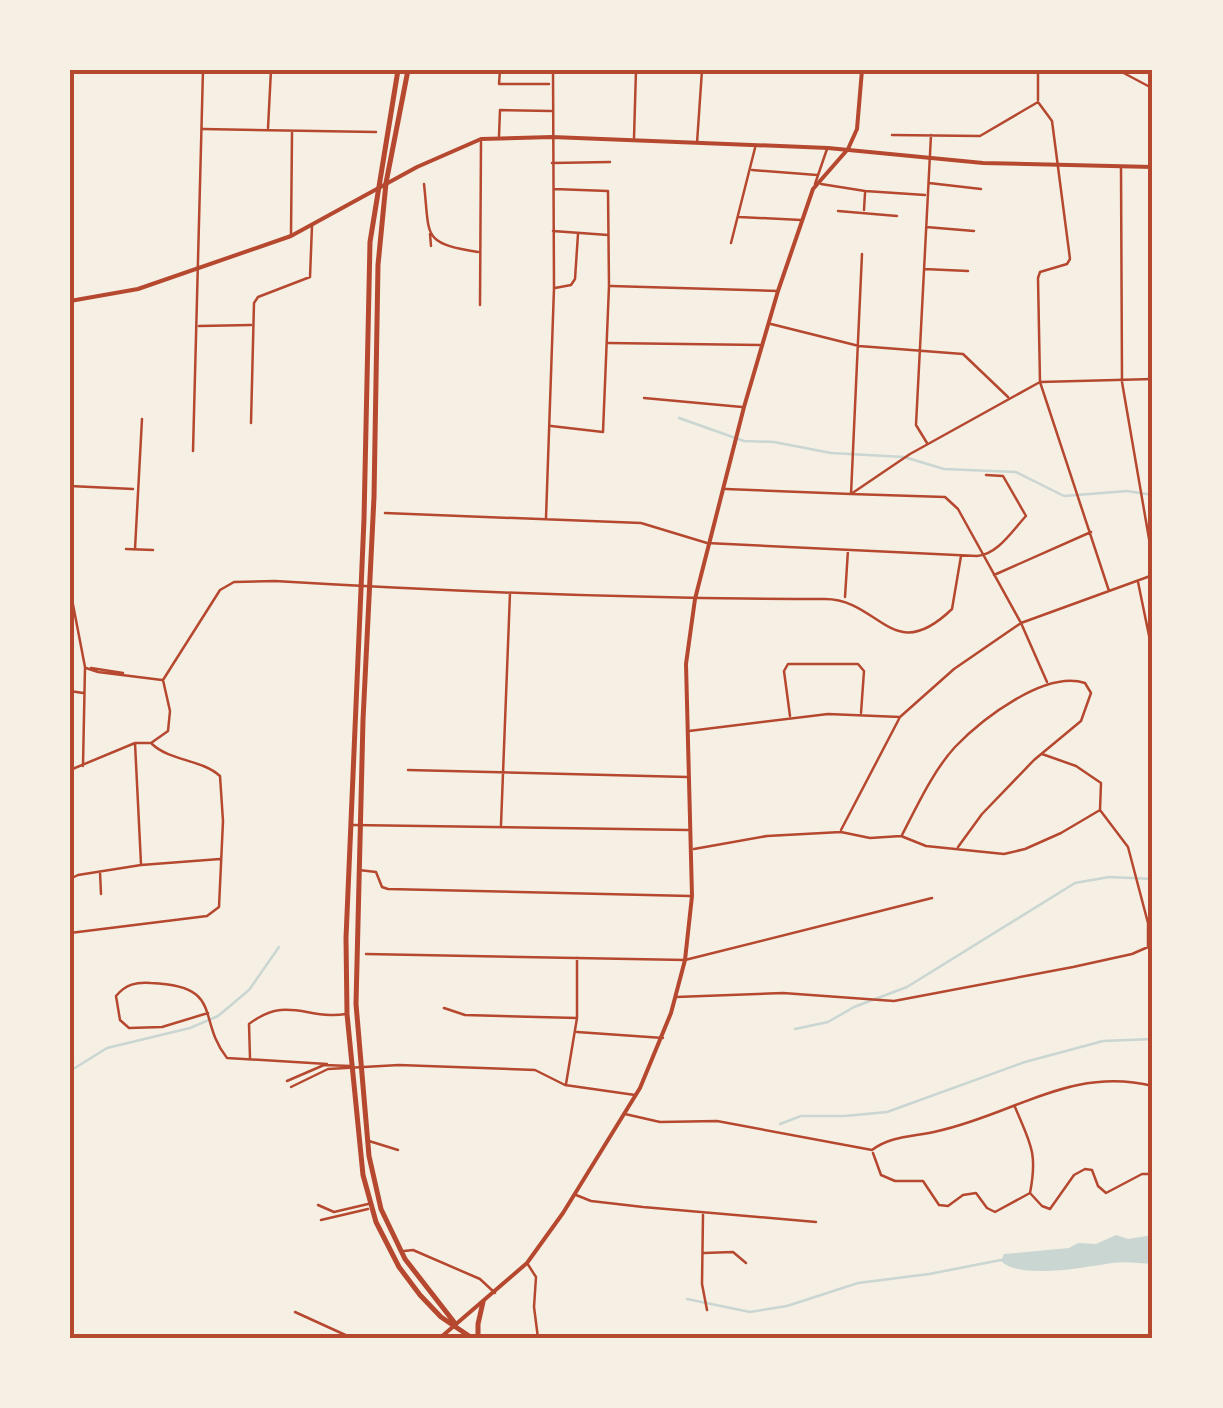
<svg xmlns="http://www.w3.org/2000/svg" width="1223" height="1408" font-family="Helvetica,sans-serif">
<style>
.water{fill:#c9d6d2}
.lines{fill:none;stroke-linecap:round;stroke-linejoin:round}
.stream{stroke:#c9d6d2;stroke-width:2.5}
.minor{stroke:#b5482f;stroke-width:2.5}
.tertiary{stroke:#b5482f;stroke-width:4}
.secondary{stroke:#b5482f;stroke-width:4}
.primary{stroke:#b5482f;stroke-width:5}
.neatline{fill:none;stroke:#b5482f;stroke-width:4}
</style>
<rect width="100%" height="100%" fill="#f6efe4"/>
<path class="water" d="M 1116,1235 L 1128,1239 L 1153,1235 L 1153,1264 C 1139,1263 1126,1261 1112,1263 C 1086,1267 1020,1280 1001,1261 L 1004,1254 L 1069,1248 L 1078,1243 L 1096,1244 Z"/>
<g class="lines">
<path class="stream" d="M 679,418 L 744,441 L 774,442 L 831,453 L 904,457 L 944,469 L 1016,472 L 1064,496 L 1127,491 L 1153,495
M 795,1029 L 828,1022 L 854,1007 L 907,987 L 1075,883 L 1109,877 L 1153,879
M 70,1071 L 107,1048 L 190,1028 L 218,1016 L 249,990 L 279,947
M 780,1124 L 801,1116 L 845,1116 L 887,1112 L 1025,1062 L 1103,1041 L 1153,1039
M 687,1299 L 750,1312 L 787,1306 L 858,1283 L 929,1274 L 1001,1260"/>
<path class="minor" d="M 328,70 L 386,71
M 500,70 L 499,84 L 549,84
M 1118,70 L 1150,87
M 1038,100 L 1038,70
M 268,128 L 271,70
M 203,129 L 376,132
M 892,135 L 980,136 L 1038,102 L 1052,121 L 1070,259 L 1067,264 L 1040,272 L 1038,278 L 1040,382 L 1109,591
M 499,136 L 500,110 L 551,111
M 634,138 L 636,70
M 697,143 L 702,70
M 552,163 L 610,162
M 1121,167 L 1122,382 L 1153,562
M 752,170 L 817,175
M 929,183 L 981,189
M 424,184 C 430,237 421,243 478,252
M 815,184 L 827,149
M 821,184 L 865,191 L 925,195
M 864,210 L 865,193
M 838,211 L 897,216
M 739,217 L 801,220
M 926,227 L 974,231
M 553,231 L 608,235
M 430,234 L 431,246
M 291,235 L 292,133
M 731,243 L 755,148
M 862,254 L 851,494 L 945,497 L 958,509 L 1021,623 L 1047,682
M 924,269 L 968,271
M 611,286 L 778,291
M 555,288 L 571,285 L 575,279 L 578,234
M 480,305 L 481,142
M 771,324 L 859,346 L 963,354 L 1008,397
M 199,326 L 251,325
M 608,343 L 760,345
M 644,398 L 742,407
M 251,423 L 254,303 L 258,297 L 310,277 L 312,226
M 551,426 L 603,432 L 609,286 L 608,191 L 554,189
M 927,443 L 916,425 L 931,135
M 193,451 L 203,70
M 70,486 L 133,489
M 726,489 L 851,494 L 910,454 L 1040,382 L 1153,379
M 385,513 L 641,523 L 707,543 L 977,556 C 998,554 1012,531 1026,516 L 1003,476 L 986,475
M 546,518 L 554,288 L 553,70
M 126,549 L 153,550
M 135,549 L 142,419
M 994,575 L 1091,532
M 1138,582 L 1153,655
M 70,589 L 85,667 L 83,766
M 845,597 L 848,550
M 86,668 L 98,672 L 162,680
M 91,668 L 123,673
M 70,691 L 83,693
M 790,716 L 784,671 L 788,664 L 858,664 L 864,671 L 861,713
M 689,731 L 828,714 L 900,717
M 135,743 L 141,864
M 70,770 L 135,743 L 151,743 L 168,731 L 170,711 L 163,680 L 220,590 L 234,582 L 275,581 C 458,592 642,599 825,599 C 880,599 892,667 952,609 L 961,556
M 408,770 L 687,777
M 352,825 L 688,830
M 501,825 L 510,593
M 841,830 L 900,717 L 954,669 L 1021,623 L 1153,575
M 902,835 C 917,806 933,771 955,747 C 982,719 1045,670 1085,683 L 1091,693 L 1081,721 L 1034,760 L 982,814 L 958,847
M 694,849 L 767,836 L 841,832 L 870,838 L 901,836 L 926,846 L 1004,854 L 1025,849 L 1061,833 L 1100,810 L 1101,783 L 1076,766 L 1042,754
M 359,870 L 376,872 L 382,887 L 388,889 L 690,896
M 100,872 L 101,894
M 70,879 L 78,875 L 141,865 L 220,859
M 70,933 L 207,916 L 219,907 L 223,821 L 220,776 C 201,759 170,761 152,744
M 366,954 L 685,960 L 932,898
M 676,997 L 783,993 L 894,1001 L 1073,967 L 1132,954 L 1148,947 L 1148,923 L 1128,847 L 1100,810
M 444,1008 L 465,1015 L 577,1018
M 208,1013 L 162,1027 L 129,1028 L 120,1020 L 116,996 C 126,984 136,982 151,983 C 225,986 196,1019 227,1058 L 327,1064
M 577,1032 L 663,1038
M 250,1058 L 249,1024 C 287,995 307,1020 346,1014
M 287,1081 L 324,1065 L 350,1066
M 566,1084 L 577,1018 L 577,958
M 291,1087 L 328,1069 L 399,1065 L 535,1070 L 565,1085 L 635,1095
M 1015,1107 C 1030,1143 1038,1152 1030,1193
M 625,1114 L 660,1122 L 717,1121 L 872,1150 C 892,1135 915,1137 938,1131 C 1015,1114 1071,1066 1153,1086
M 369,1141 L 398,1150
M 873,1153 L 881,1175 L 895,1181 L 923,1181 L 939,1205 L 948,1206 L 963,1195 L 976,1193 L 987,1208 L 995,1212 L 1030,1193 L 1042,1206 L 1050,1209 L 1074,1175 L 1085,1169 L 1092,1170 L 1098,1186 L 1106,1193 L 1142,1174 L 1153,1174
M 576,1195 L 591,1201 L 643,1207 L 816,1222
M 318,1205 L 334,1212 L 368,1204
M 703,1215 L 702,1284 L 707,1310
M 321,1220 L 368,1209
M 404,1251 L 413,1250 L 480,1279 L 495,1293
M 704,1253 L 733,1252 L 746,1263
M 527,1263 L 536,1277 L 534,1307 L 538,1338
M 295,1312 L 352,1338
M 70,1332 L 71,1333"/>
<path class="tertiary" d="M 70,301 L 138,289 L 291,236 L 417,167 L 481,139 L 552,137 L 828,148 L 983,163 L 1153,167
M 440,1338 L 455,1325"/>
<path class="secondary" d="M 455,1325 L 527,1263 L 563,1213 L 640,1088 L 671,1013 L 685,960 L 692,896 L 686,664 L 695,599 L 744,407 L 778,291 L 813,189 L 848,149 L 857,129 L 862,70"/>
<path class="primary" d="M 398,70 L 370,242 L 364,519 L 346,938 L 347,1014 L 363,1175 L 376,1222 L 399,1267 L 420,1295 L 441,1317 L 472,1338
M 408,70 L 386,183 L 378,265 L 374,497 L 363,720 L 356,1004 L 369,1156 L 381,1209 L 405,1259 L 454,1322
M 478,1338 L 478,1324 L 483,1302"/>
</g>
<rect width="1223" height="1408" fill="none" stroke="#f6efe4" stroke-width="145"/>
<rect x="72" y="72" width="1078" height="1264" class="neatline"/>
</svg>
